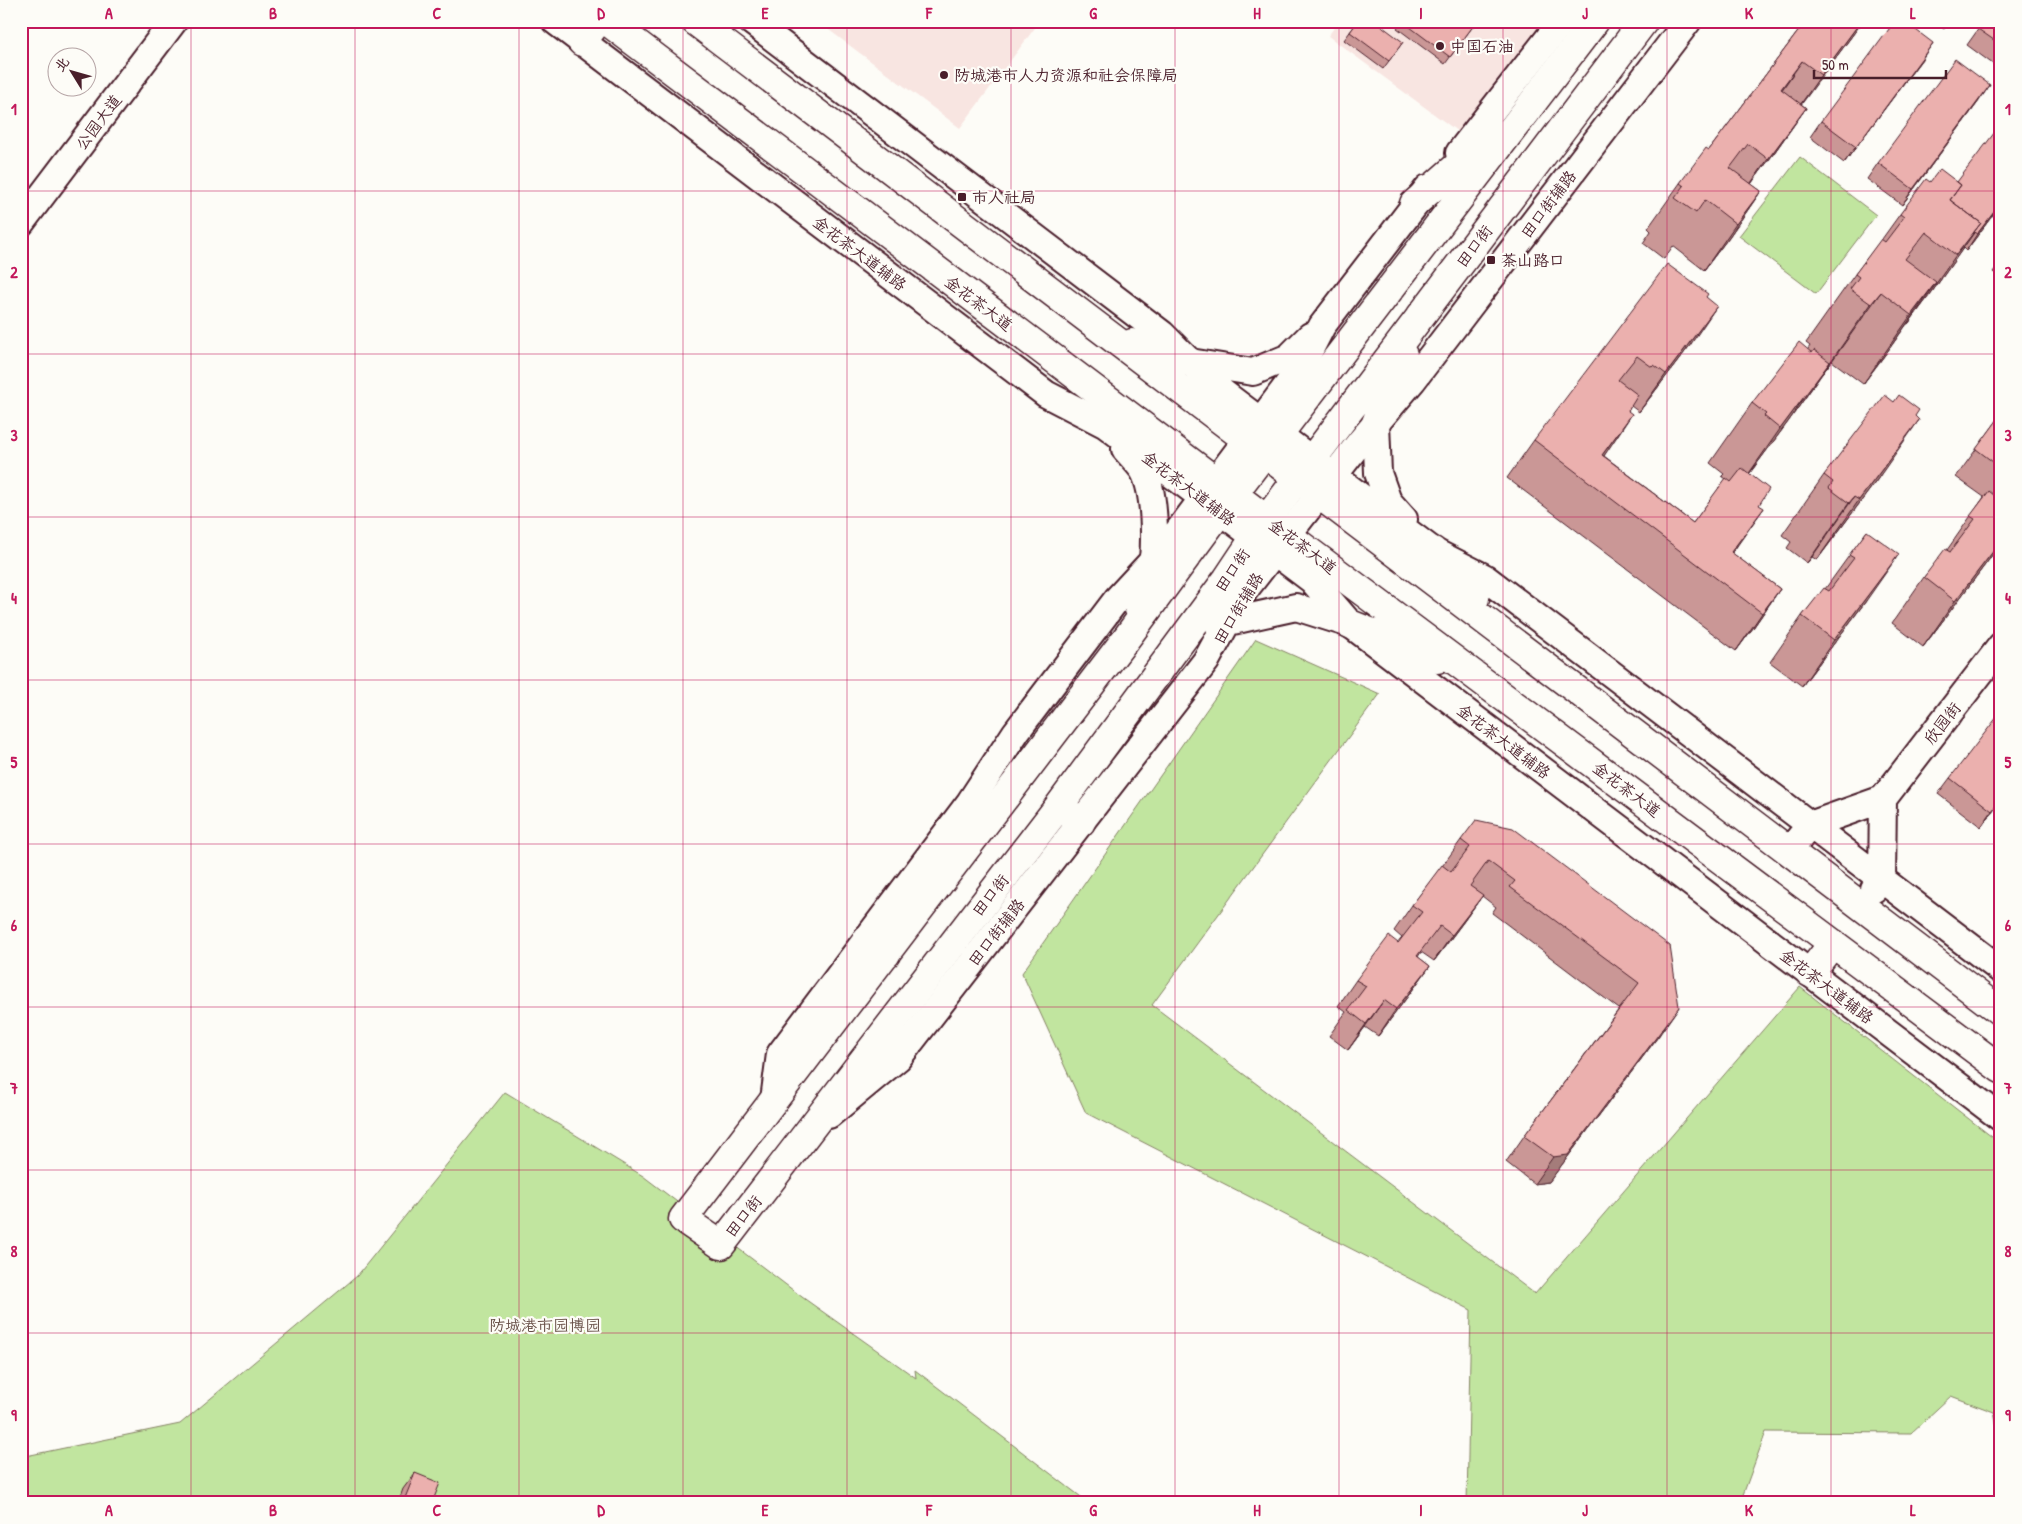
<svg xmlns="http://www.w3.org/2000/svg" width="2022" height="1524" font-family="'Patrick Hand','LXGW WenKai TC',sans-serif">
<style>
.built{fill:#f8e5e1}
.green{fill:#c1e59f;stroke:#868265}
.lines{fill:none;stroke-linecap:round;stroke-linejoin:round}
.minor-casing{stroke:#4a1f2b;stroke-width:30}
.major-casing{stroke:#4a1f2b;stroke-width:31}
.highway-casing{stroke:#4a1f2b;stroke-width:31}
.minor{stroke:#fdfcf7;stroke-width:26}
.major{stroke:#fdfcf7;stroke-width:28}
.highway{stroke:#fdfcf7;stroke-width:28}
.wall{fill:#ca9796;stroke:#4a1f2b}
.shaded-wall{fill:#a47b7a;stroke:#4a1f2b}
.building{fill:#ebb0ae;stroke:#4a1f2b}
.grid{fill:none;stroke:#c2185b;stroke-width:1;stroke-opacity:0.55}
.poi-dot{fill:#4a1f2b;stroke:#fdfcf7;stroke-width:2}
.labels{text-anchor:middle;stroke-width:4.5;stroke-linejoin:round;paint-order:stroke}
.poi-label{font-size:16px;fill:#4a1f2b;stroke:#fdfcf7;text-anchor:start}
.street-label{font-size:16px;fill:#4a1f2b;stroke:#fdfcf7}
.park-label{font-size:16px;fill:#685048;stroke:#fdfcf7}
.neatline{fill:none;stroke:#c2185b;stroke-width:2}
.grid-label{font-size:16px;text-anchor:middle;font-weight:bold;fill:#c2185b}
</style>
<rect width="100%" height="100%" fill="#fdfcf7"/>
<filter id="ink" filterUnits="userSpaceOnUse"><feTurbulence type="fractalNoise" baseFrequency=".02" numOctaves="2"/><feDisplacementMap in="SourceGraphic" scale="10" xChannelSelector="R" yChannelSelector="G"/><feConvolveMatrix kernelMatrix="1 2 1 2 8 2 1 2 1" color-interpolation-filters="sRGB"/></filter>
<g filter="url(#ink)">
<path class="built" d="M 817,21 L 1040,21 L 960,128 Z
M 1339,21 L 1551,21 L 1461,134 L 1328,36 Z"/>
<path class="green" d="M 1800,157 L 1876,215 L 1816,294 L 1739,236 Z
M 1256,639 L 1380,694 L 1152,1005 L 1535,1294 L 1800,987 L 2001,1144 L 2001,1451 L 1994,1412 L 1951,1396 L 1911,1433 L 1766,1432 L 1740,1503 L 1467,1503 L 1471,1310 L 1086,1113 L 1022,973 Z
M 505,1092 L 643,1176 L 802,1297 L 916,1378 L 915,1370 L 1089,1503 L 21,1503 L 21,1457 L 180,1424 L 357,1276 Z"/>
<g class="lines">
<defs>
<path id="minor" d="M 555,21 L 1046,394 L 1106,425 L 1312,580 L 1350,624 L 2001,1118
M 751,21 L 1162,334 L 1214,386 L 1433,551 L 1484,577 L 2001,970
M 1459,153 L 1562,21
M 21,223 L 174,21
M 1190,362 L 1253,372 L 1289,357 L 1310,336
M 1376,423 L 1378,473 L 1388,501 L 1404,519
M 1125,449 C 1131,456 1138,463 1143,470 C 1155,491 1155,536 1153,560
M 1219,627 L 1228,622 L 1296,607 L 1350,624
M 1883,799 L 2001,646
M 1789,851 L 1810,825 L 1883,799 L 1882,880 L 1874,889
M 774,1100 L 780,1054 L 970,802 L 1016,732 L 1117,599 L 1170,542 L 1301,367 L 1322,326 L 1428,188
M 829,1115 L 898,1058 L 1206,661 L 1244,591 L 1360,442 L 1413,380 L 1688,21"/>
<path id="major" d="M 1595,21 L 1220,511 L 1128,636 L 683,1219 L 721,1245 L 1059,806 L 1227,579 L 1267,519 L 1644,21
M 1414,204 L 1495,133
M 1376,423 L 1403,355
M 1139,609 L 1146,592 L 1153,560
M 1059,806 L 1081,822
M 867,939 L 886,954"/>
<path id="highway" d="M 607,21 L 1287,535 L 2001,1069
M 695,21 L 2001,1012
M 582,42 L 598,21
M 1132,343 L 1190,362
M 1433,551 L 1475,598
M 1350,624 L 1437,659
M 1810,973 L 1833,943"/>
</defs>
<use href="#minor" class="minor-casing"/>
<use href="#major" class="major-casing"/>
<use href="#highway" class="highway-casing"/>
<use href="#minor" class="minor"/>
<use href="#major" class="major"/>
<use href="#highway" class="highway"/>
</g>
<path class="wall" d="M 1358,21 L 1403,42 L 1383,69 L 1344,40 Z
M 1402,21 L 1477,21 L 1445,64 L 1397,28 Z
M 1806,21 L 1863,21 L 1801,104 L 1806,108 L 1774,153 L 1751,184 L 1761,191 L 1729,237 L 1704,270 L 1673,246 L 1664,259 L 1643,243 L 1651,231 L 1648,228 L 1680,183 L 1709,150 Z
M 1934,21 L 1950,21 L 1944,29 Z
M 1984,21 L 2001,21 L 2001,70 L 1967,45 Z
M 1922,59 L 1844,163 L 1810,137 L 1821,121 Z
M 1979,101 L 1902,205 L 1867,179 L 1878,163 Z
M 1930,182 L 1957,182 L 2001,204 L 1966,251 L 1963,248 L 1932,292 L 1908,324 L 1907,324 L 1887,352 L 1863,384 L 1832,361 L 1822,374 L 1788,422 L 1749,474 L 1737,546 L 1732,553 L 1780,589 L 1753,628 L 1736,651 L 1507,478 L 1534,440 L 1706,297 L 1691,344 L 1639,412 L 1631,406 L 1604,456 L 1693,523 L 1726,479 L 1722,476 L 1724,474 L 1710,463 L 1752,403 L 1808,349 L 1810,346 L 1806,343 L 1855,274 L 1882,239 L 1900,214 Z
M 2001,261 L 2001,279 L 1993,272 Z
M 2001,415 L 2001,543 L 1988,561 L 1923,647 L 1892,623 L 1924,577 L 1947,550 L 1984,497 L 1956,477 Z
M 1915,417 L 1877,480 L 1817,560 L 1812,557 L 1807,563 L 1787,548 L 1791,542 L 1782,535 L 1824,475 Z
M 1867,531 L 1866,601 L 1802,686 L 1770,662 L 1802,616 L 1825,589 Z
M 1950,778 L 2001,801 L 1981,827 L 1938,794 Z
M 1461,840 L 1670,946 L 1660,1034 L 1549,1182 L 1534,1184 L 1506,1162 L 1524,1136 L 1619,1009 L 1492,913 L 1496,907 L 1482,896 L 1464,921 L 1434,961 L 1421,952 L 1418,957 L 1430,966 L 1411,992 L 1378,1036 L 1365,1027 L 1348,1050 L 1329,1036 L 1346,1012 L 1338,1006 L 1356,980 L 1398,943 L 1402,938 L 1394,931 L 1412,905 L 1443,865 Z
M 415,1473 L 432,1503 L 398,1503 L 403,1489 Z"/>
<path class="shaded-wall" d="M 1861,21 L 1863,21 L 1789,121 L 1821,75 Z
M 1933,43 L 1922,59 L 1844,163 L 1856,147 Z
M 1802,61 L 1770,107 L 1781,89 Z
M 1990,85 L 1979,101 L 1902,205 L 1913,189 Z
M 1806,108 L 1774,153 L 1736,204 L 1768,159 Z
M 1761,191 L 1729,237 L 1704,270 L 1736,224 Z
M 2001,203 L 2001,204 L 1966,251 L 1977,234 Z
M 1981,223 L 1932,292 L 1908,324 L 1956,255 Z
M 1936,282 L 1887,352 L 1863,384 L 1911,315 Z
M 1881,292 L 1832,361 L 1822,374 L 1871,304 Z
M 1717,306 L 1691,344 L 1639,412 L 1666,374 Z
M 1830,362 L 1788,422 L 1738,489 L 1780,429 Z
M 1632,414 L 1606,453 L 1586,479 L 1602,455 Z
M 1919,420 L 1877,480 L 1817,560 L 1859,500 Z
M 1854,497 L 1812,557 L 1807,563 L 1849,503 Z
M 1764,508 L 1737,546 L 1714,576 L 1731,552 Z
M 2001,541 L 2001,543 L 1988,561 L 1923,647 L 1955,601 Z
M 1899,554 L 1866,601 L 1802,686 L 1834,640 Z
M 1780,589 L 1753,628 L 1736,651 L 1762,613 Z
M 2001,799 L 2001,801 L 1981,827 L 1992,811 Z
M 1483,895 L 1464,921 L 1434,961 L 1452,935 Z
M 1430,966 L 1411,992 L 1378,1036 L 1396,1009 Z
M 1384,1000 L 1365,1027 L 1348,1050 L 1366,1024 Z
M 1679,1007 L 1660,1034 L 1549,1182 L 1534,1184 L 1553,1157 Z"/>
<path class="building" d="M 1358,21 L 1375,21 L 1403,42 L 1389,61 L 1350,32 Z
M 1402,21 L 1477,21 L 1450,57 Z
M 1806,21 L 1861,21 L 1821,75 L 1802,61 L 1781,89 L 1806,108 L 1768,159 L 1748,144 L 1730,168 L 1761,191 L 1736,224 L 1705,200 L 1696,213 L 1675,198 L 1684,186 L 1680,183 L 1706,148 L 1709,150 Z
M 1895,21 L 1904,21 L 1933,43 L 1856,147 L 1821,121 Z
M 1984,21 L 2001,21 L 2001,45 L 1978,29 Z
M 1955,59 L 1990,85 L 1913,189 L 1878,163 Z
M 2001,124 L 2001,203 L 1977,234 L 1974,232 L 1981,223 L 1950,200 L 1961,185 L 1957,182 Z
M 1940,169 L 1961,185 L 1950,200 L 1981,223 L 1956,255 L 1926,232 L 1916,245 L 1905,259 L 1936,282 L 1911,315 L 1881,292 L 1871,304 L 1850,289 L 1859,277 L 1855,274 L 1881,239 L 1885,242 L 1904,217 L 1900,214 L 1926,179 L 1930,182 Z
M 1667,264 L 1708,294 L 1706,297 L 1717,306 L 1666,374 L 1654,365 L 1652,367 L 1637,356 L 1618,380 L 1638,395 L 1628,411 L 1632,414 L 1602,455 L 1693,523 L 1726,478 L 1731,482 L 1742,468 L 1769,489 L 1759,505 L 1764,508 L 1731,552 L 1780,589 L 1762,613 L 1534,440 Z
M 1799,342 L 1812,353 L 1814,350 L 1830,362 L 1780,429 L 1764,416 L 1766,414 L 1752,403 Z
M 1885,395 L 1894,402 L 1899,395 L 1919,410 L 1915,416 L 1919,420 L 1859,500 L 1854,497 L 1849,503 L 1829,488 L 1833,482 L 1824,475 Z
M 2001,415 L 2001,468 L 1976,449 Z
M 1989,491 L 2001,501 L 2001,541 L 1955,601 L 1924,577 L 1945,549 L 1950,552 L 1975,519 L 1970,516 Z
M 1867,531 L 1899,554 L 1834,640 L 1802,616 L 1824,588 L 1829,591 L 1854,558 L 1849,555 Z
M 2001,712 L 2001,799 L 1992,811 L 1950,778 Z
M 1476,820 L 1513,828 L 1670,946 L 1679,1007 L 1568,1155 L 1553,1157 L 1524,1136 L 1639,983 L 1510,887 L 1515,881 L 1488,861 L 1470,886 L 1483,895 L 1452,935 L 1440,926 L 1417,956 L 1430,966 L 1396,1009 L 1384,1000 L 1366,1024 L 1348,1010 L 1366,986 L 1356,980 L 1389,936 L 1398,943 L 1422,912 L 1412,905 L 1442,865 L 1451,872 L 1470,847 L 1461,840 Z
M 415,1473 L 440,1483 L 432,1503 L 403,1503 Z"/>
</g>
<path class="grid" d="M 191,21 L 191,1503M 355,21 L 355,1503M 519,21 L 519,1503M 683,21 L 683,1503M 847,21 L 847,1503M 1011,21 L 1011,1503M 1175,21 L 1175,1503M 1339,21 L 1339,1503M 1503,21 L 1503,1503M 1667,21 L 1667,1503M 1831,21 L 1831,1503M 21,191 L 2001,191M 21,354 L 2001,354M 21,517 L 2001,517M 21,680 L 2001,680M 21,844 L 2001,844M 21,1007 L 2001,1007M 21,1170 L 2001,1170M 21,1333 L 2001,1333"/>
<g class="poi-dot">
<circle cx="1440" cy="46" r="5"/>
<circle cx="944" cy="75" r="5"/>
<rect x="957" y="192" width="10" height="10" rx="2.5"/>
<rect x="1486" y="255" width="10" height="10" rx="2.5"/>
</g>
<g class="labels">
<g class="poi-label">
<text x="1450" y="52">中国石油</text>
<text x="954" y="81">防城港市人力资源和社会保障局</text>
<text x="972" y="203">市人社局</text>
<text x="1501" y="266">茶山路口</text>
</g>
<g class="street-label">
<text transform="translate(98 122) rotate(-53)" y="6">公园大道</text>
<text transform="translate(1548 204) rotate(-53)" y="6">田口街辅路</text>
<text transform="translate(1474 246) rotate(-53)" y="6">田口街</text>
<text transform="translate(860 253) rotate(37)" y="6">金花茶大道辅路</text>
<text transform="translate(979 303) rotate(37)" y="6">金花茶大道</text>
<text transform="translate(1189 488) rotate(37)" y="6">金花茶大道辅路</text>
<text transform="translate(1303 546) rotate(37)" y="6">金花茶大道</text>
<text transform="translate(1232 570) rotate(-56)" y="6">田口街</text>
<text transform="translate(1238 608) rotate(-59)" y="6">田口街辅路</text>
<text transform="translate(1942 723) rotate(-52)" y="6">欣园街</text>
<text transform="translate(1504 741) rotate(37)" y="6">金花茶大道辅路</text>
<text transform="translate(1627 789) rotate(37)" y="6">金花茶大道</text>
<text transform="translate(990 895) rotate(-52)" y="6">田口街</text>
<text transform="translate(996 932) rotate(-52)" y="6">田口街辅路</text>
<text transform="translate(1827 986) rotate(37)" y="6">金花茶大道辅路</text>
<text transform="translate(743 1216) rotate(-52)" y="6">田口街</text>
</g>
<g class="park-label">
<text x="545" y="1331">防城港市园博园</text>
</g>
</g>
<rect width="2022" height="1524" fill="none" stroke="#fdfcf7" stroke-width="55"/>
<g transform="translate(72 72) rotate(307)"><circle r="24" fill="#fdfcf7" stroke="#b5a4a5"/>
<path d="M0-4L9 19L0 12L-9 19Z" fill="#4a1f2b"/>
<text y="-8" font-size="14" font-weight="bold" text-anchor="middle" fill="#4a1f2b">北</text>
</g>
<path d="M1814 70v8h132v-8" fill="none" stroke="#4a1f2b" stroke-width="2.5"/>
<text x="1822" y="70" font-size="15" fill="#4a1f2b" stroke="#fdfcf7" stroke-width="4" paint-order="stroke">50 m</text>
<rect x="28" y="28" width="1966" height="1468" class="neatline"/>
<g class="grid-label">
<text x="109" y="19">A</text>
<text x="273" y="19">B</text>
<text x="437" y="19">C</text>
<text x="601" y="19">D</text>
<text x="765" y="19">E</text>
<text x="929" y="19">F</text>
<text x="1093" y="19">G</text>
<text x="1257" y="19">H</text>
<text x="1421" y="19">I</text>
<text x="1585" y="19">J</text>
<text x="1749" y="19">K</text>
<text x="1913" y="19">L</text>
<text x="14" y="115">1</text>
<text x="2008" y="115">1</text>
<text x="14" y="278">2</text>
<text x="2008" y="278">2</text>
<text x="14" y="441">3</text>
<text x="2008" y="441">3</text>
<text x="14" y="604">4</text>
<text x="2008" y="604">4</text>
<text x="14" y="768">5</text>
<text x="2008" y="768">5</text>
<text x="14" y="931">6</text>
<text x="2008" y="931">6</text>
<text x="14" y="1094">7</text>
<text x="2008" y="1094">7</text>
<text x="14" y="1257">8</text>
<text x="2008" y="1257">8</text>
<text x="14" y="1421">9</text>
<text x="2008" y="1421">9</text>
<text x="109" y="1516">A</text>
<text x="273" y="1516">B</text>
<text x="437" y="1516">C</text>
<text x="601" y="1516">D</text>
<text x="765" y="1516">E</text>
<text x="929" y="1516">F</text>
<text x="1093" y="1516">G</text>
<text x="1257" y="1516">H</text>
<text x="1421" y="1516">I</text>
<text x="1585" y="1516">J</text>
<text x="1749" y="1516">K</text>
<text x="1913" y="1516">L</text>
</g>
</svg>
